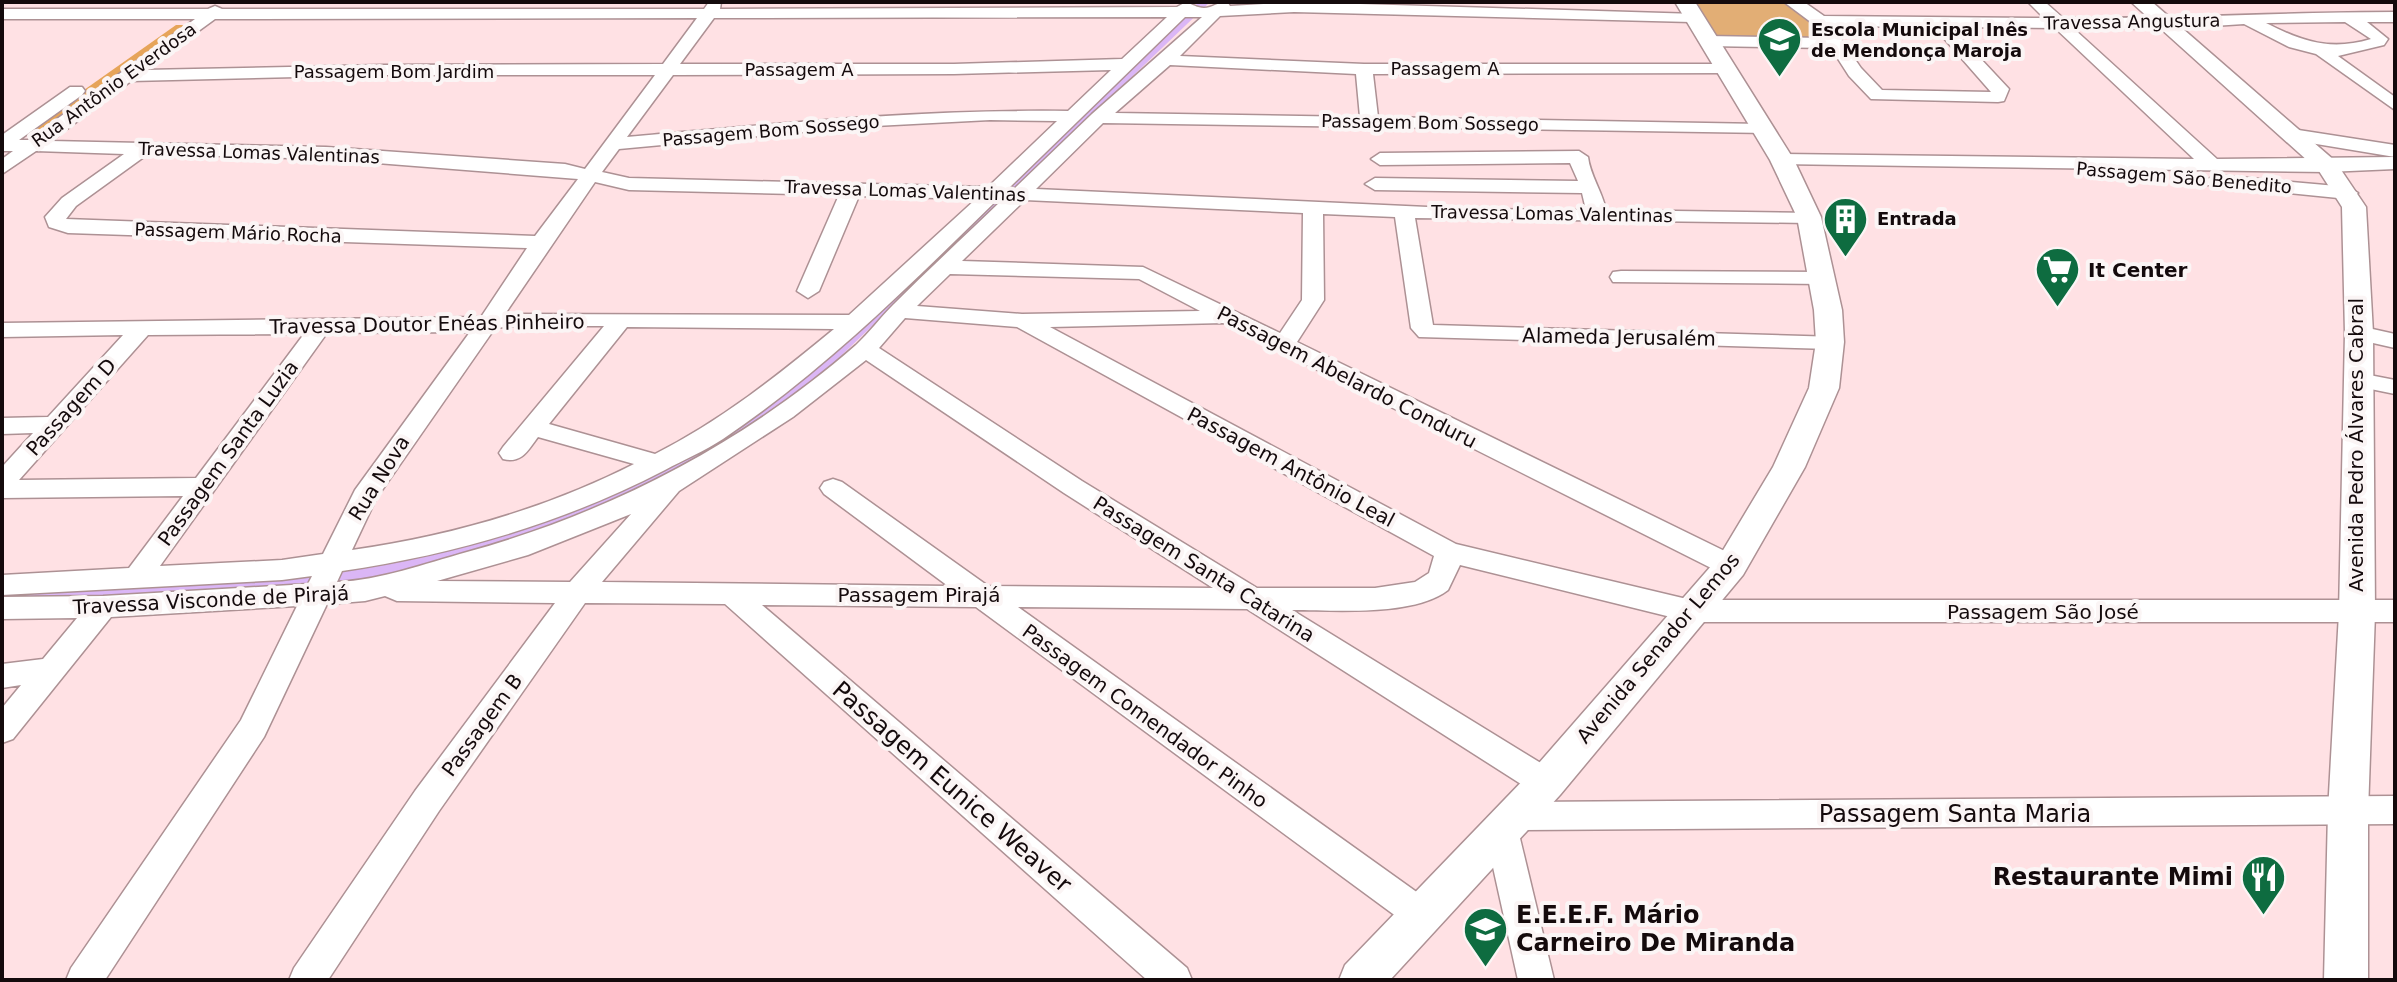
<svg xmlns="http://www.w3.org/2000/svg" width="2397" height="982" font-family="'DejaVu Sans',sans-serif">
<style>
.green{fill:#e2ae75}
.forest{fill:#e6a459}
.water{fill:#dbb6f6}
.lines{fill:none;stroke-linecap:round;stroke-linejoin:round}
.minor-casing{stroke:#ad9194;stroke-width:3}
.major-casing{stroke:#ad9194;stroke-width:3}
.minor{fill:#fff;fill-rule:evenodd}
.major{fill:#fff;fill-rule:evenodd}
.labels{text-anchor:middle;stroke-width:8;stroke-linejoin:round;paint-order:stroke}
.far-street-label{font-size:18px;fill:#140a0c;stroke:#fbf5f5}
.far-poi-label{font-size:18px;font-weight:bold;fill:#140a0c;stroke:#fbf5f5;text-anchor:start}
.poi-label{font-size:20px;font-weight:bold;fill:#140a0c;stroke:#fbf5f5;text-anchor:start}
.street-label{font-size:20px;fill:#140a0c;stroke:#fbf5f5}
.near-street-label{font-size:24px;fill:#140a0c;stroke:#fbf5f5}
.near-poi-label{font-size:24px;font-weight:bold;fill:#140a0c;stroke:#fbf5f5;text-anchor:end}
</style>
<rect width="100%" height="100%" fill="#ffe1e4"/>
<path class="green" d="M 1676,2 L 1789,2 L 1796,4 L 1831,43 L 1703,41 Z"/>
<path class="forest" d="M 176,25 L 188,25 L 44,132 L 26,131 Z"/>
<path class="water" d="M 1199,2 L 1210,2 L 820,376 L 722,451 L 611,508 L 421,571 L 243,596 L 2,600 L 2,587 L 467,543 L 695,452 L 994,193 Z"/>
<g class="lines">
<defs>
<path id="minor" d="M 709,2 L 721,2 L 720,9 L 1177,7 L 1186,2 C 1194,5 1200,10 1210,7 C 1217,5 1218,2 1228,3 L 1230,6 L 1294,2 L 1697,14 L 1699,17 L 1691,22 L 1294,12 L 1220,16 L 1180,56 L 1364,64 L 1725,64 L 1733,69 L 1731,73 L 1373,74 L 1378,117 L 1762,124 L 1768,125 L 1771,129 L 1768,133 L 1103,123 L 1036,189 L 1471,209 L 1586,210 L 1582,193 L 1375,190 L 1365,184 L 1375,178 L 1578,181 L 1570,163 L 1380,165 L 1371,159 L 1380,153 L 1579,151 L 1588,157 C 1590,175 1602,191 1606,210 L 1816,213 L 1819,217 L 1816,221 L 1809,223 L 1415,218 L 1433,325 L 1838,337 L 1841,342 L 1838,347 L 1830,349 L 1419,337 L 1411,328 L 1395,217 L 1323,214 L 1324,300 L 1297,342 L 1741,559 L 1745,566 L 1741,573 L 1731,576 L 1721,573 L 1224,323 L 1050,327 L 1456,544 L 1691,600 L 2395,600 L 2395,622 L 1691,622 L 1460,565 L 1448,590 C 1413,617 1334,610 1292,610 L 1557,773 L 1562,783 L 1557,793 L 1546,797 L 1535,793 L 1247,609 L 1018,607 L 1432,903 L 1438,914 L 1432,925 L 1420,930 L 1408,925 L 976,607 L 762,605 L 1187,968 L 1192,980 L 1147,980 L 725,604 L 585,603 L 439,811 L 328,980 L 289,980 L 294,968 L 415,791 L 555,603 L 397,601 L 385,596 L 365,601 L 327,604 L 264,737 L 105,980 L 66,980 L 71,968 L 241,720 L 297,606 L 111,617 L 13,739 L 2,743 L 2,708 L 21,685 L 2,688 L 2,664 L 43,659 L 77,618 L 2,619 L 2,597 L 103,596 L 308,584 L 312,576 L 282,580 L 2,595 L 2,575 L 129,568 L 183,496 L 2,498 L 2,467 L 33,433 L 2,434 L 2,418 L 48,417 L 123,335 L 2,337 L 2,323 L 481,317 L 527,248 L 68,233 L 49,227 L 45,217 L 62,198 L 124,154 L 36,151 L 2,174 L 2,159 L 13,151 L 2,151 L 2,135 L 70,87 L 82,87 L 85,91 L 82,95 L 19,140 L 28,140 L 195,19 L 2,19 L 2,9 L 208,9 L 215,6 L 222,9 L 704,9 ZM 1167,17 L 1122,59 L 954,64 L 680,64 L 714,18 ZM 1185,17 L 1202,17 L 1092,114 L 1015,188 L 1009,188 ZM 697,18 L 663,64 L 383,65 L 145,70 L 215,19 ZM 1170,65 L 1356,74 L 1360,117 L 1115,113 ZM 1111,70 L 1068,111 C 921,109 774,124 627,137 L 673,75 L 954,74 ZM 383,75 L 655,75 L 585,169 L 565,164 L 326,147 L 51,141 L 131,81 ZM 990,120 L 1057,121 L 988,187 L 629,178 L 602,172 L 619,149 L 856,127 ZM 148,154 L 326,159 L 578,179 L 535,236 L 66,219 L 76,206 ZM 595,182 L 629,190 L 839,195 L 797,291 L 808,298 L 819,291 L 859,196 L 976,199 L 849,315 L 505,314 ZM 998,199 L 1003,199 C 966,235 929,269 893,305 C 880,318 869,333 856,345 C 744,443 609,513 467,552 C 424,564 381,580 337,582 L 342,571 C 456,554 563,523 665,470 C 683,460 705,451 723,439 C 824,371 911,284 998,199 ZM 1025,200 L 1303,213 L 1302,300 L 1280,333 L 1143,267 L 962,261 ZM 950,274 L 1139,279 L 1200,311 L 1022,314 L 917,306 ZM 905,318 L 1017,327 L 1434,556 L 1429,573 L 1415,582 L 1375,588 L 1257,588 L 1082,481 L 879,348 ZM 516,326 L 604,326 L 503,447 L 499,453 L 503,459 C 522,464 528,450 538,437 L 634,464 C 545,509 450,536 352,550 L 376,499 L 495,328 ZM 627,327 L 834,329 C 777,376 722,420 655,454 L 549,424 ZM 470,332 L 355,490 L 323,554 L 282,560 L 160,566 L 327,333 ZM 304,334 L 196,478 L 19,480 L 148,335 ZM 866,360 L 1064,493 L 1213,588 L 988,586 L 842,482 L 833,479 L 824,482 L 820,488 L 824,494 L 948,586 L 602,582 L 679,491 L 793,417 ZM 631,514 L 570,582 L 437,581 L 528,555 Z
M 1784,2 L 1804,2 L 1824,16 L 2044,18 L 2028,2 L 2045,2 L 2063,18 C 2174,19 2284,12 2395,12 L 2395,22 L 2367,22 L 2388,39 L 2384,45 L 2338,56 L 2395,97 L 2395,110 L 2316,54 L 2289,47 L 2244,24 L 2167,29 L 2073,28 L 2217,159 L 2395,157 L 2395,169 L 2327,172 L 1775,164 L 1773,160 L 1782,154 L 2194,159 L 2055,28 L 1951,27 L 2009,89 L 2004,101 L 1998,102 L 1871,99 L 1849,76 L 1831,48 L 1707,46 L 1699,41 L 1707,36 L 1824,38 L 1812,23 ZM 2345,22 L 2371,39 C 2331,51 2303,42 2266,23 ZM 1832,26 L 1934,27 L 1991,92 L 1882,90 L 1861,68 Z
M 2292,129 L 2395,145 L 2395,157 L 2286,139 L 2283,135 L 2286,131 Z
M 2215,175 L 2348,187 L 2358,193 L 2348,199 L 2208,185 L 2205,181 Z
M 1621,271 L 1823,272 L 1834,278 L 1823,284 L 1613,282 L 1610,277 L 1613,272 Z
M 2359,326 L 2395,334 L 2395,348 L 2351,338 L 2348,333 L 2351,328 Z
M 2359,373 L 2395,380 L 2395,394 L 2351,385 L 2347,380 L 2351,375 Z
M 2395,796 L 2395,824 L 1518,830 L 1554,980 L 1518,980 L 1485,831 L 1490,821 L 1499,817 L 1503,806 L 1515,802 Z"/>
<path id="major" d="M 1675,2 L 1695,2 L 1794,160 L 1821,217 L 1842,310 L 1844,342 L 1839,388 L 1805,467 L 1743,575 L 1560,795 L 1390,980 L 1339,980 L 1345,965 L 1532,771 L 1719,557 L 1773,467 L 1809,388 L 1816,342 L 1814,310 L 1797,217 L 1770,160 Z
M 2131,2 L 2152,2 L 2335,161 L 2366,207 L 2373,333 L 2375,613 L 2368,812 L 2368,980 L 2324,980 L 2328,812 L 2339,613 L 2345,333 L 2342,207 L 2319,171 Z"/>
</defs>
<use href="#minor" class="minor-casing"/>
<use href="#major" class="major-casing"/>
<use href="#minor" class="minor"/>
<use href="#major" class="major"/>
</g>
<defs>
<symbol id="school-pin" viewBox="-11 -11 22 30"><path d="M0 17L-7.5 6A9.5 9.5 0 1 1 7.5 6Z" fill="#0e6c40" stroke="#fbf5f5"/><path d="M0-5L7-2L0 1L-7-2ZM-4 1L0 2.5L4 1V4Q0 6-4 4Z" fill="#fff"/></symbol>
<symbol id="building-pin" viewBox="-11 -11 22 30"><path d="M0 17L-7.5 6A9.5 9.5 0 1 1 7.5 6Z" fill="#0e6c40" stroke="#fbf5f5"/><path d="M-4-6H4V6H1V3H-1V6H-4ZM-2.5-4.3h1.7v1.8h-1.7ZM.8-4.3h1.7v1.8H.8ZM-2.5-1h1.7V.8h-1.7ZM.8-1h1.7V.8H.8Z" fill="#fff"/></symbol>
<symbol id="supermarket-pin" viewBox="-11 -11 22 30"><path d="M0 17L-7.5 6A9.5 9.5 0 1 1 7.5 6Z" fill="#0e6c40" stroke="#fbf5f5"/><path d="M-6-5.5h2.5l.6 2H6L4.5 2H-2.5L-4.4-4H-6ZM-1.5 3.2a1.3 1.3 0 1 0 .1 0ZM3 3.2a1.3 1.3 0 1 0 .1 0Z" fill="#fff"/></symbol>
<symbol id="restaurant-pin" viewBox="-11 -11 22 30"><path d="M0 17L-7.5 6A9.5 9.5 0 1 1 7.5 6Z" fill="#0e6c40" stroke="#fbf5f5"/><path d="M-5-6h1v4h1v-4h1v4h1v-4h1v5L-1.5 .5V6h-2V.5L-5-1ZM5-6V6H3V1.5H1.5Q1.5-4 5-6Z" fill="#fff"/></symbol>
</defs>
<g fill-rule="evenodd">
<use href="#school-pin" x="1754" y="14" width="51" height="69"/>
<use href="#building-pin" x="1820" y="194" width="51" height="69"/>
<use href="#supermarket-pin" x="2032" y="244" width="51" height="69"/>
<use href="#restaurant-pin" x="2238" y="852" width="51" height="69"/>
<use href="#school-pin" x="1460" y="904" width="51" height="69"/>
</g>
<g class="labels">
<g class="far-street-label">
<text transform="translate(2132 22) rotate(-1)" y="6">Travessa Angustura</text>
<text x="1445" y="75">Passagem A</text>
<text x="799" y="76">Passagem A</text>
<text x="394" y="78">Passagem Bom Jardim</text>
<text transform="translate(114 85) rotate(-36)" y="6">Rua Antônio Everdosa</text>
<text transform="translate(1430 123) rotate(1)" y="6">Passagem Bom Sossego</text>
<text transform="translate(771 131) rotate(-5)" y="6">Passagem Bom Sossego</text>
<text transform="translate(259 153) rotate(2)" y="6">Travessa Lomas Valentinas</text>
<text transform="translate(2184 178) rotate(5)" y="6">Passagem São Benedito</text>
<text transform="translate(905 191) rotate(2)" y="6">Travessa Lomas Valentinas</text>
<text transform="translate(1552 214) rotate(1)" y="6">Travessa Lomas Valentinas</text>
<text transform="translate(238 233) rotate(2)" y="6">Passagem Mário Rocha</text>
</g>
<g class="far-poi-label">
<text x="1811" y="36">Escola Municipal Inês<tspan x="1811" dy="21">de Mendonça Maroja</tspan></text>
<text x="1877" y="225">Entrada</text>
</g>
<g class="poi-label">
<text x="2088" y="277">It Center</text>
</g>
<g class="street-label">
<text transform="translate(427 324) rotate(-1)" y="7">Travessa Doutor Enéas Pinheiro</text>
<text transform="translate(1619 337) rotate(1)" y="7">Alameda Jerusalém</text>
<text transform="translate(1347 377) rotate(27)" y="7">Passagem Abelardo Conduru</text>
<text transform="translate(71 407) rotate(-48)" y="7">Passagem D</text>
<text transform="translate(2356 445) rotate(-90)" y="7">Avenida Pedro Álvares Cabral</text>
<text transform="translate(228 453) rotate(-54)" y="7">Passagem Santa Luzia</text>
<text transform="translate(1291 467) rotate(28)" y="7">Passagem Antônio Leal</text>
<text transform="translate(379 478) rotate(-58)" y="7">Rua Nova</text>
<text transform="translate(1204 569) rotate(32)" y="7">Passagem Santa Catarina</text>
<text x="919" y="602">Passagem Pirajá</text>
<text transform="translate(211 600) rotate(-3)" y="7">Travessa Visconde de Pirajá</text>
<text x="2043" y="619">Passagem São José</text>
<text transform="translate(1658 648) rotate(-50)" y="7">Avenida Senador Lemos</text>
<text transform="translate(1145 716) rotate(36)" y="7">Passagem Comendador Pinho</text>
<text transform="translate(482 725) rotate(-54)" y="7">Passagem B</text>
</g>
<g class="near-street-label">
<text transform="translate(952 787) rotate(41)" y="8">Passagem Eunice Weaver</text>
<text x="1955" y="822">Passagem Santa Maria</text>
</g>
<g class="near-poi-label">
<text x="2233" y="885">Restaurante Mimi</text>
<text x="1516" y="923" text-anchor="start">E.E.E.F. Mário<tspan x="1516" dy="28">Carneiro De Miranda</tspan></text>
</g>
</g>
<rect width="2397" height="982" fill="none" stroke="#140a0c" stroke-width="8"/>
</svg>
